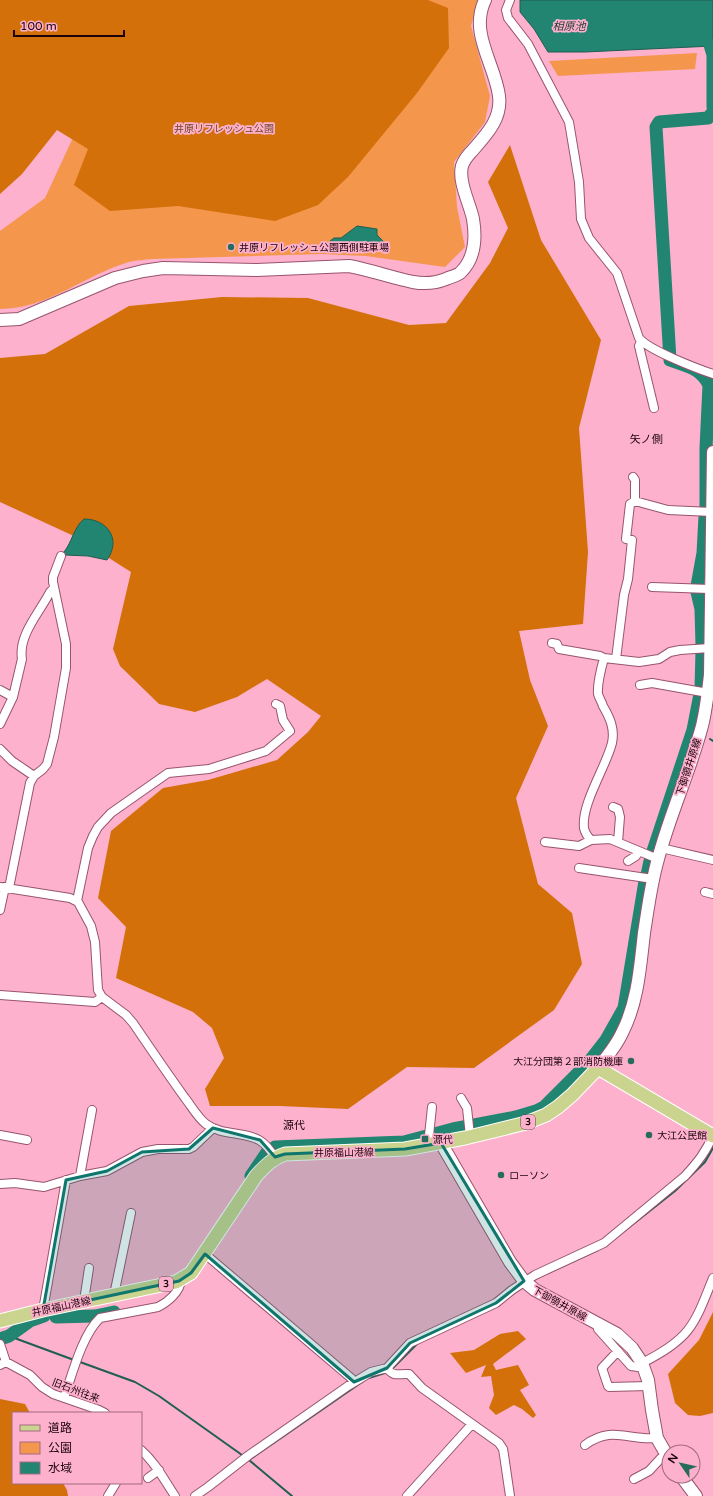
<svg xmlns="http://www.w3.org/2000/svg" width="713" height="1496" font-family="'Varela Round','Noto Sans JP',sans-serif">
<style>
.green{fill:#f5964d}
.forest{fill:#d3700a}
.water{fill:#228571;stroke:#205e53}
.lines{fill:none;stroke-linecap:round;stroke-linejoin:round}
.stream{stroke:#205e53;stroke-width:2}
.river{stroke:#228571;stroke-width:13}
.street-casing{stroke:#98546f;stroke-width:10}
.secondary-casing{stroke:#98546f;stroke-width:14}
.primary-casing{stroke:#fff;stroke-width:15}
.street{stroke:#fff;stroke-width:8}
.secondary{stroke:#fff;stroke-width:12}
.primary{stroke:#cbd48f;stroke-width:13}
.marked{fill:#0f766e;fill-opacity:0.2;stroke:#0f766e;stroke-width:3;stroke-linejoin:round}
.poi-dot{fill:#276b5c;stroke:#fdb1cc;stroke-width:1.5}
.labels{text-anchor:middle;stroke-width:3.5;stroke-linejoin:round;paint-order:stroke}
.shield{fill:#fdb1cc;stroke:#5f3746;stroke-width:1}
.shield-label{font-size:9px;font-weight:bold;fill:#1b030d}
.park-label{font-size:10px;fill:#704626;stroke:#fdb1cc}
.poi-label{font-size:10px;fill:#1b030d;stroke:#fdb1cc;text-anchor:start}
.street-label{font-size:10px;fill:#1b030d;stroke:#fdb1cc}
.water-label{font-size:11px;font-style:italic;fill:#1d3a33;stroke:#fdb1cc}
.neighbourhood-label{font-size:11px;fill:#1b030d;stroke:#fdb1cc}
</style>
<rect width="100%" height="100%" fill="#fdb1cc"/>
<path class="green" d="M 175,0 L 479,0 L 477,3 L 471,26 L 490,96 L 485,122 L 454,162 L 457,207 L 465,247 L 445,267 L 366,256 L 321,254 L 153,259 C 145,260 136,260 129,262 C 84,275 48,309 0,309 L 0,231 L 45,198 L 122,32 Z
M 697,53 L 695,69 L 558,76 L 549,61 Z"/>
<path class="forest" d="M 0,0 L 428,0 L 448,8 L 449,48 L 417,93 L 348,177 L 318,205 L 275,221 L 178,206 L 110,211 L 74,185 L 88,149 L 57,130 L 22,174 L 0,194 Z
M 510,145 L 541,240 L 601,340 L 579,428 L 588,552 L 583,624 L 519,631 L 530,680 L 548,726 L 516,798 L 538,884 L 572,913 L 582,964 L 554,1010 L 474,1068 L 407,1067 L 348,1109 L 280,1106 L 210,1106 L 205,1089 L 224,1058 L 212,1028 L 193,1012 L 116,978 L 126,927 L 98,898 L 111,831 L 163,788 L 208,780 L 277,760 L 308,732 L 321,716 L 267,679 L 237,697 L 195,712 L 159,704 L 120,666 L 113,649 L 131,572 L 76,537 L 0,502 L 0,358 L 45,354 L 129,306 L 222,297 L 308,298 L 409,325 L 446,323 L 490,263 L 508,228 L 488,182 Z
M 713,1312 L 713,1413 L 700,1416 L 688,1415 L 675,1403 L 668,1374 L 699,1340 Z
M 518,1331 L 526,1339 L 493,1364 L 496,1370 L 518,1365 L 529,1385 L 520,1390 L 536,1415 L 533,1418 L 522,1409 L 514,1405 L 496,1415 L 489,1408 L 494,1395 L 491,1376 L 481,1377 L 486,1365 L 466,1373 L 450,1353 L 474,1350 L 500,1334 Z
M 0,1399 L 25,1404 L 30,1413 L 13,1413 L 13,1483 L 63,1483 L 67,1490 L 68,1496 L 0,1496 Z"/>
<path class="water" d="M 520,0 L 713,0 L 713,46 L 585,52 L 548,52 L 534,29 L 520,12 Z
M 357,226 L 377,229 L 377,235 L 385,243 L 384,246 L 366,242 L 331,246 L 330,241 L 334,238 L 341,238 Z
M 84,519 C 107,519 122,539 107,560 L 88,556 L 65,555 L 64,552 C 72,542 74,527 84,519 Z"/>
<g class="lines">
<path class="stream" d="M 710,739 L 713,741
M 618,1236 L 675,1191 L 705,1162 L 713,1148
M 535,1279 L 598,1250
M 9,1336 L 74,1360
M 80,1362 L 135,1382 L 159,1396 L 242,1455
M 391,1370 L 418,1343
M 369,1378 L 388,1372
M 292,1496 L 249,1460 L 365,1380"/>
<path class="river" d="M 710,45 L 713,55 L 713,107
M 706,508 L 706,448 L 709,385 C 700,367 687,367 670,360 L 656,127 L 659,122 L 708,118 L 713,112
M 697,586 L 703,553 L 705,516
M 697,592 L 701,609 L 702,645
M 652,854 L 693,730 L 701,689 L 702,651
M 647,875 L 650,861
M 275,1147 L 404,1142 L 453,1129 L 516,1117 L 536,1111 L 544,1107 L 588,1063 L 606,1040 L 624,1008 L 645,881
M 251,1176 L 268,1151
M 56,1317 L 95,1316 L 114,1312
M 3,1338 L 9,1336 L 30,1321 L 44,1316"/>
<defs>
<path id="street" d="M 510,0 L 506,10 L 508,18 L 528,44 L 569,122 L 579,182 L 581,219 L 589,238 L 617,273 L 639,338 C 648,350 698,369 713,374
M 641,341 L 639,346 L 654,408
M 635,501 L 668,510 L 712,512
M 652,587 L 710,589
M 552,643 L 557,644 L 559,649 L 600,656 L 604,658 L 639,662 L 659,659 L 670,652 L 680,650 L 710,648
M 616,659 L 624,595 L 628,579 L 632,540 L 626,539 L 630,504 L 635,501 L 635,480 L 633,477
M 640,685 L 652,683 L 708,693
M 0,690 L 13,697
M 0,724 L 13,697 L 22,659 C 18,635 40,612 50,592 L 54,588
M 0,749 L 12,761 L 34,776
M 613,807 L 618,809 L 620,817 L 618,842
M 591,840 C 587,836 585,833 584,828 C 581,804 606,767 612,743 C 615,729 610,718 603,706 C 602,702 599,698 598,694 C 597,683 601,669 604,658
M 545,842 L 579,846 L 591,840 L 610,839 L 658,859
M 661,848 L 713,860
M 628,861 L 636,856 L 638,851
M 579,868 L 653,879
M 0,887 L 70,898 L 78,902 L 91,926 L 95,942 L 98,990 L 102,997 L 126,1015 L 133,1023 C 150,1048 167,1073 185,1098 C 192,1107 198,1118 206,1124 C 222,1136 243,1131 259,1140 C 266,1144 271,1151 275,1158
M 9,888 L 30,783 L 34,776 L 43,769 L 47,764 L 54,737 L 66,668 L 66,644 L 53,582 L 53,577 L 61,556
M 705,892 L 713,894
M 77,901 L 88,848 L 93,836 L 98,827 L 111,813 L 168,773 L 209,769 L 266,751 L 290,731 L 283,720 L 280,706 L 276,704
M 0,910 L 5,887
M 0,995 L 95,1002 L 102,997
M 461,1098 L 467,1108 L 470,1136
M 0,1135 L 27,1140
M 428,1145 L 432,1107
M 80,1176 L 92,1110
M 0,1184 L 15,1183 L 44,1187 L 80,1176 L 107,1171 L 142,1152 L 158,1149 L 189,1149 L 193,1147 L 213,1128
M 205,1254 L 351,1378 L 354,1382
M 114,1295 L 131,1213
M 84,1301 L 89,1268
M 43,1310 L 66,1180
M 597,1323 L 598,1329 L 631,1366 L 638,1367 L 643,1366
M 0,1344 L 6,1362
M 618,1351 L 602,1368 L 608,1386 L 609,1387 L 649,1386
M 642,1363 C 690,1339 694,1326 713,1278
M 0,1365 L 6,1362 L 30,1375 L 42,1387 L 53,1394 L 99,1410 L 105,1413
M 387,1368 C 394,1378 399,1373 409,1374 L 422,1388 L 499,1443 L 503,1449 L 504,1455 L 510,1496
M 64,1398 C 72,1375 82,1335 100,1318 L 158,1307 C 168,1302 180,1292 181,1280
M 585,1445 C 612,1425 629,1441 657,1438
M 141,1450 C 156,1463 164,1480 175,1496
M 148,1478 L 159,1470
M 634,1479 L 649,1471 L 661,1458 L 667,1456
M 108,1496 L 116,1483
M 195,1496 L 208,1487 L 249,1455 L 348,1386 L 371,1372 L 387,1368 L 410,1343 L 496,1303 L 512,1290 L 535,1275 L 604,1243 L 685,1176 C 697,1163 707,1151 713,1134
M 407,1496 L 472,1424"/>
<path id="secondary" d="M 0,320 L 19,319 L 115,278 L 143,271 L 163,268 L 257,270 L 349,266 C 371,270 392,278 413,282 C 424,284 436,283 446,279 C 450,277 456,276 460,273 C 475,259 476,237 473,219 C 470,204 458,182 462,166 C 464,160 468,155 472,151 C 486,135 502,119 499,96 C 495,64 469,33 485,0
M 598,1068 C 607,1057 616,1046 622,1033 C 638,1002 640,967 644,933 C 648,908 651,883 658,859 C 670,814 690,771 702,726 C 706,710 708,692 710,675 L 713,452
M 441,1143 L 510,1262 L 524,1281 L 535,1290 L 617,1334 L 632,1348 L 642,1363 L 648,1380 L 652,1410 L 657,1438 L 669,1459
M 681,1476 L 696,1496"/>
<path id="primary" d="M 0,1321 L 43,1310 L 176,1282 L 191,1273 L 256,1176 C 265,1166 273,1158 285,1154 L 405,1149 L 465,1138 L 526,1123 L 546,1115 L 558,1107 L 572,1095 L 598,1068 L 713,1136"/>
</defs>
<use href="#street" class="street-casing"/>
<use href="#secondary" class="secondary-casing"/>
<use href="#primary" class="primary-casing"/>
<use href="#street" class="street"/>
<use href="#secondary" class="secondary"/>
<use href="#primary" class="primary"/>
</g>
<path class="marked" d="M 213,1128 L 260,1140 L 275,1157 L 285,1154 L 405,1149 L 441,1143 L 524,1281 L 496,1303 L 410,1343 L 387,1368 L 354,1382 L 205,1254 L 191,1273 L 179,1281 L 43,1310 L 66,1180 L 107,1171 L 142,1152 L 189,1149 Z"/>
<g class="poi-dot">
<circle cx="231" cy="247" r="4"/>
<circle cx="631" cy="1061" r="4"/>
<circle cx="649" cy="1135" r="4"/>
<rect x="421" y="1135" width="8" height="8" rx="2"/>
<circle cx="501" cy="1175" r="4"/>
</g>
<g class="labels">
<g class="shield">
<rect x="521" y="1115" width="14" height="14" rx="3"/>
<rect x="159" y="1277" width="14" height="14" rx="3"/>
</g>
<g class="shield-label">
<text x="528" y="1125">3</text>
<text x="166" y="1287">3</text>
</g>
<g class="park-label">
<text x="224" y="132">井原リフレッシュ公園</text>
</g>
<g class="poi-label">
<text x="239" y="251">井原リフレッシュ公園西側駐車場</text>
<text x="623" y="1065" text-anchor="end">大江分団第２部消防機庫</text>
<text x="657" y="1139">大江公民館</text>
<text x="433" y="1143">源代</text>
<text x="509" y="1179">ローソン</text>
</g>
<g class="street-label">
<text transform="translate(688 767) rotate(-72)" y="4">下御領井原線</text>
<text transform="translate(344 1152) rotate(-1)" y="4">井原福山港線</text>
<text transform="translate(560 1303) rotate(29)" y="4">下御領井原線</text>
<text transform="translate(61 1306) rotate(-12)" y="4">井原福山港線</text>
<text transform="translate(76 1390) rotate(21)" y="4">旧石州往来</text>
</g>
<g class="water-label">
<text x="569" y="30">相原池</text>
</g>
<g class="neighbourhood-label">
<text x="646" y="443">矢ノ側</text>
<text x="294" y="1129">源代</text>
</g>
</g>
<rect x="12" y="1412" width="130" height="72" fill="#fdb1cc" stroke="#a36b80"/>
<rect x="20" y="1425" width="20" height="6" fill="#cbd48f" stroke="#a36b80"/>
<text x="48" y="1432" font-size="12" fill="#1b030d">道路</text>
<rect x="20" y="1442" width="20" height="12" fill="#f5964d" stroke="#a36b80"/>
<text x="48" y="1452" font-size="12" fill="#1b030d">公園</text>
<rect x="20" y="1462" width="20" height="12" fill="#228571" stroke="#a36b80"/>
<text x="48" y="1472" font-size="12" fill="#1b030d">水域</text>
<g transform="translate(681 1464) rotate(304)"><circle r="19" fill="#fdb1cc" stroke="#a36b80"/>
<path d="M0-3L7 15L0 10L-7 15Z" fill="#276b5c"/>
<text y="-6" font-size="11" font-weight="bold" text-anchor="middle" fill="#1b030d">N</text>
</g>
<path d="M14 30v6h110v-6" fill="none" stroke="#1b030d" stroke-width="2"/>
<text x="20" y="30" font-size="12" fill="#1b030d" stroke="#fdb1cc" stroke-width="3" paint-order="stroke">100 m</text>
</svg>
